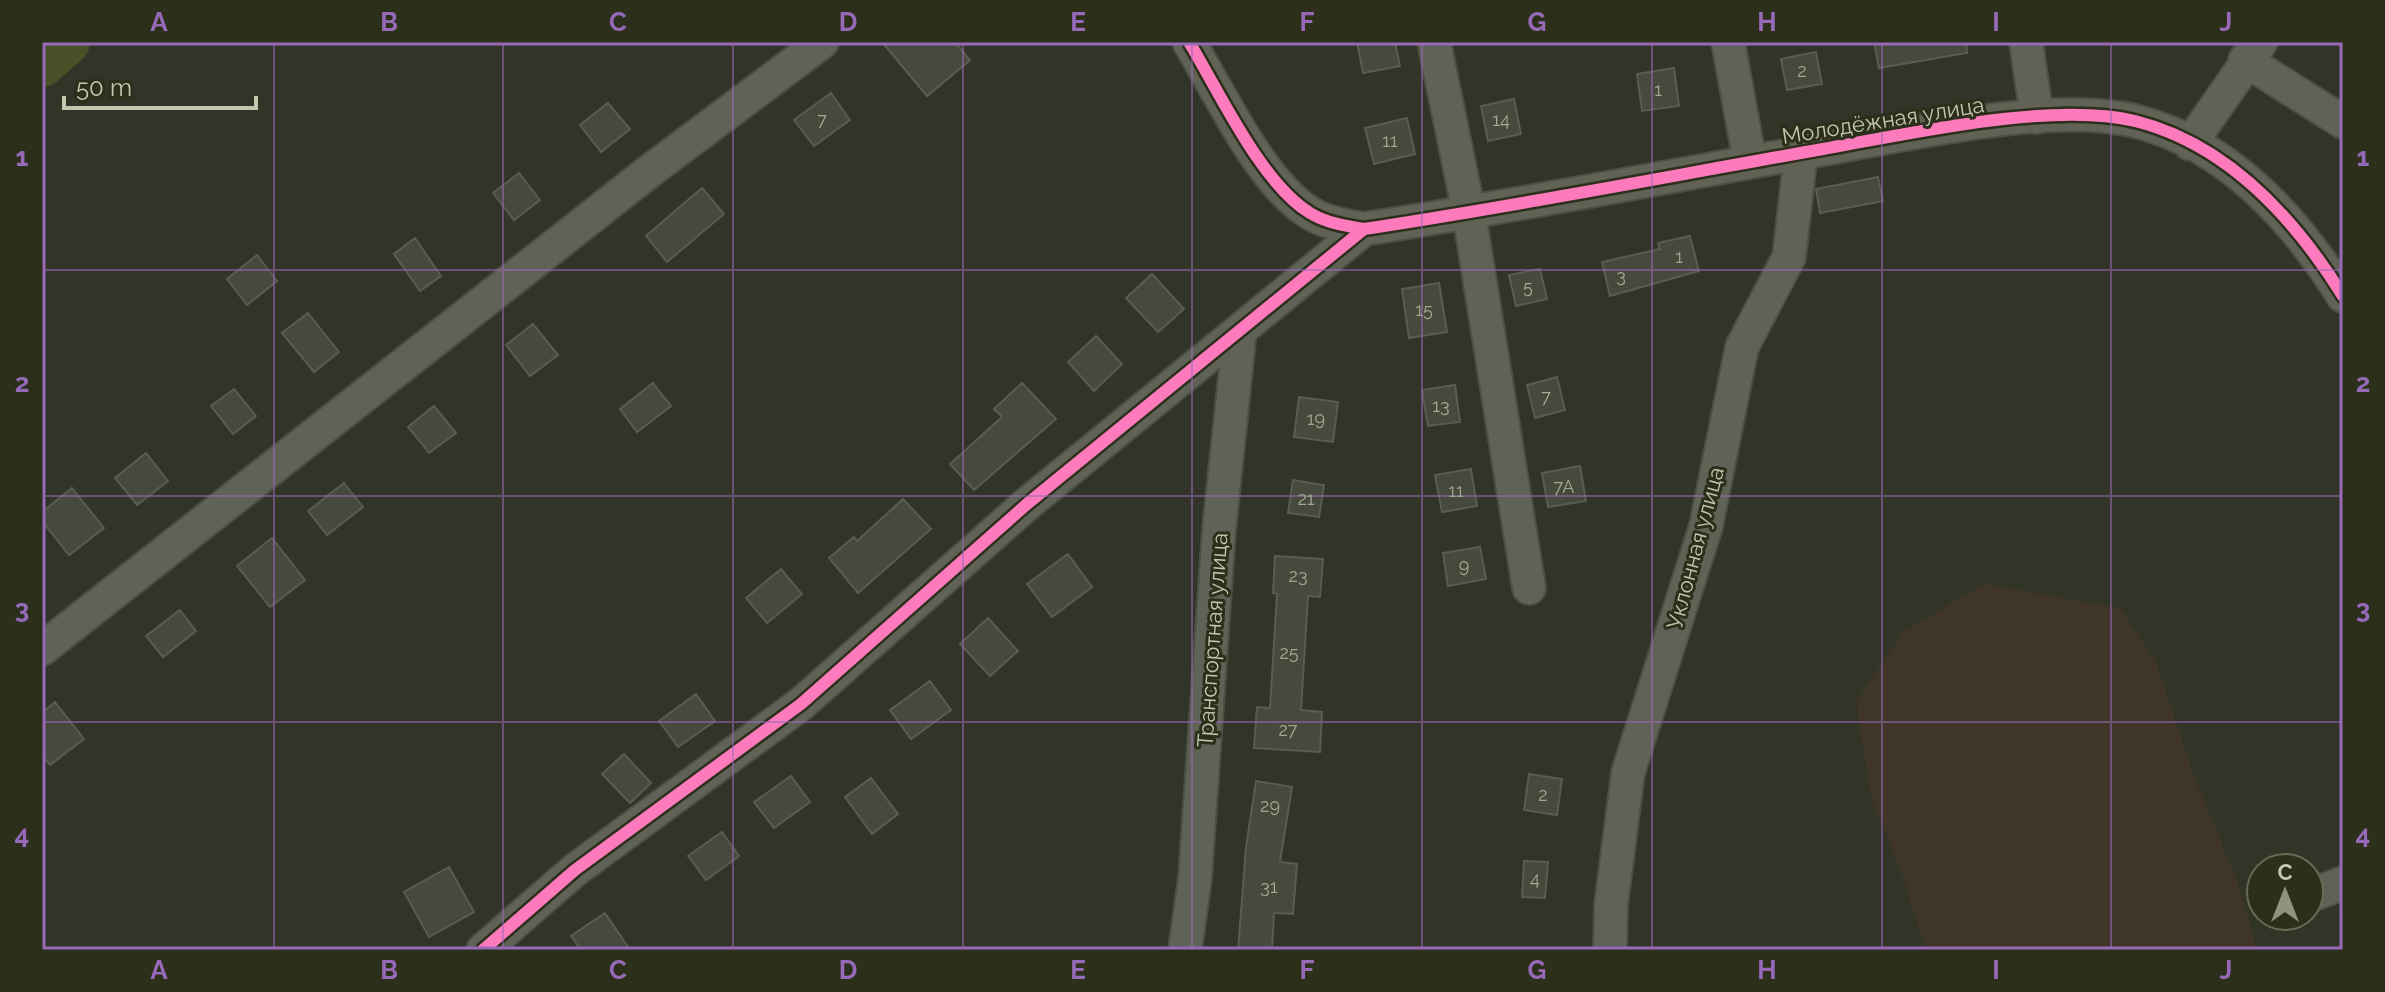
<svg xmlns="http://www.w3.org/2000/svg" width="2385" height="992" font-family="Raleway,sans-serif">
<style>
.green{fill:#3f3628}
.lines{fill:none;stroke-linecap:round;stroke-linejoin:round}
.river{stroke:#4a5028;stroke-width:46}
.building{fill:#47493c;stroke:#5a5c4e;stroke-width:2}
.minor-casing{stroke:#4d4f44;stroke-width:36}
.minor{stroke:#606256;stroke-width:32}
.cycleway-casing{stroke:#2c2f1a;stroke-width:17}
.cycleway{stroke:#fd7abc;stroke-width:12}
.grid{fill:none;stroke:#976ab9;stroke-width:2;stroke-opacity:0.55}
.labels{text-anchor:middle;stroke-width:6;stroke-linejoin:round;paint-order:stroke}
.number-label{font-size:18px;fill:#a3a892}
.street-label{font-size:22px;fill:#c2c7af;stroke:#2c2f1a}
.neatline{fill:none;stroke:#976ab9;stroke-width:3}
.grid-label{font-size:26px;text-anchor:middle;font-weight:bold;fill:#976ab9}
</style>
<rect width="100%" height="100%" fill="#323427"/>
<path class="green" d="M 1984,584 L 2120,608 L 2156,663 L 2195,779 L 2238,883 L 2257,950 L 1926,950 L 1900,868 L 1872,801 L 1856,702 L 1903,632 Z"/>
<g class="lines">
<path class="river" d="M 42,64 L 67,42"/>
</g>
<path class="building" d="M 882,42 L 955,42 L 970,60 L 927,96 Z
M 1357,42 L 1395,42 L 1400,66 L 1363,73 Z
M 1874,42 L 1966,42 L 1967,53 L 1879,68 Z
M 1816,52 L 1822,84 L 1787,90 L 1781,59 Z
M 1674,68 L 1679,106 L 1642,111 L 1637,74 Z
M 831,93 L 850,120 L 814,146 L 794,120 Z
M 1514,99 L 1521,134 L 1488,141 L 1481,106 Z
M 608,103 L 630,129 L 601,152 L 580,125 Z
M 1407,118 L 1415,154 L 1374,164 L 1365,128 Z
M 519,173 L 540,200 L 514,220 L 493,193 Z
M 1878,177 L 1883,201 L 1820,213 L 1816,189 Z
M 702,188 L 724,214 L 667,262 L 646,236 Z
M 1690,236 L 1699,271 L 1610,296 L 1602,262 L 1660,249 L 1658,243 Z
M 415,238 L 441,276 L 420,291 L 394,254 Z
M 257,255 L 277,281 L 247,305 L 227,279 Z
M 1540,269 L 1547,299 L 1516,306 L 1509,275 Z
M 1152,274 L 1184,309 L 1158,332 L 1126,298 Z
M 1439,283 L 1447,332 L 1409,338 L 1402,289 Z
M 308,313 L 339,352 L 314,372 L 282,333 Z
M 533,324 L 558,355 L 530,376 L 506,345 Z
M 1096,336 L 1122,364 L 1094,391 L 1068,362 Z
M 1557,377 L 1565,410 L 1535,418 L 1527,385 Z
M 653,383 L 671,406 L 637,432 L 620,409 Z
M 1022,383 L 1056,419 L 974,490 L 950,464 L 1002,417 L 994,409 Z
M 1455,385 L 1460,422 L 1428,426 L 1422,390 Z
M 234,389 L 256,416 L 233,434 L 211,406 Z
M 1299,397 L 1338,402 L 1333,442 L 1294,437 Z
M 434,406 L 456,433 L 429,453 L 408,427 Z
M 146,453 L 168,481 L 137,505 L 115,478 Z
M 1580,466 L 1586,501 L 1548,507 L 1542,473 Z
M 1471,469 L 1477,506 L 1442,512 L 1435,475 Z
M 1293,480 L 1324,485 L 1319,517 L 1288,513 Z
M 344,483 L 363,507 L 327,535 L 308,511 Z
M 72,488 L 104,528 L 69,555 L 42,521 L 42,512 Z
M 903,499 L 931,529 L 858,593 L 829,558 L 854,537 L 857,541 Z
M 272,538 L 305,580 L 270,607 L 237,566 Z
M 1480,547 L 1486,579 L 1448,586 L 1443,553 Z
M 1068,554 L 1092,587 L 1052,617 L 1027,584 Z
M 1275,556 L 1323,559 L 1320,597 L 1308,596 L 1301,710 L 1322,712 L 1320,752 L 1254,748 L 1257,707 L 1270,708 L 1277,594 L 1273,593 Z
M 781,569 L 802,594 L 767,623 L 746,598 Z
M 180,610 L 196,631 L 163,657 L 146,636 Z
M 988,618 L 1018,651 L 990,676 L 960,644 Z
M 930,681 L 951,710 L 911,739 L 890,710 Z
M 696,694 L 715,721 L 678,747 L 659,721 Z
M 55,702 L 84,739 L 50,765 L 42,755 L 42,713 Z
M 624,754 L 651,783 L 630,803 L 602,774 Z
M 1529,774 L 1562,779 L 1557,815 L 1524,810 Z
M 791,776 L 810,802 L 774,828 L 754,802 Z
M 871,778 L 898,814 L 872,834 L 845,797 Z
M 1256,781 L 1292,787 L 1280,862 L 1297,864 L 1293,914 L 1274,913 L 1272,950 L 1238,950 L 1246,847 Z
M 722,832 L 739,856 L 706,880 L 688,856 Z
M 1524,861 L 1548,862 L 1545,898 L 1522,897 Z
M 449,867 L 474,912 L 429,937 L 404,892 Z
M 605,913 L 630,950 L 581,950 L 571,936 Z"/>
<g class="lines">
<defs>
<path id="minor" d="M 1189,42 C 1220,93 1261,183 1310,213 C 1326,223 1346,226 1364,229 C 1517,206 1670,176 1823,149 C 1909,134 2051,101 2135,121 C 2227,144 2295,219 2343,296
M 1434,42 L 1469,213 L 1529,588
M 1728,42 L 1750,162
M 2026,42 L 2037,117
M 2245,60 L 2343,122
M 2190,144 L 2261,42
M 42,649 L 651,170 L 822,42
M 2309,896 L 2343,883
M 483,950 L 575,870 L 801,704 L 1027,504 L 1364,229
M 1185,950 L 1195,878 L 1219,530 L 1240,330
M 1610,950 L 1611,905 L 1628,773 L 1706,526 L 1742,347 L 1789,257 L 1801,153"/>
</defs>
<use href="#minor" class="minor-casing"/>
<use href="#minor" class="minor"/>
<defs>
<path id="cycleway" d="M 1189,42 C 1220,93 1261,183 1310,213 C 1326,223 1346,226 1364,229 C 1517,206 1670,176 1823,149 C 1909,134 2051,101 2135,121 C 2227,144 2295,219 2343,296
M 483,950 L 575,870 L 801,704 L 1027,504 L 1364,229"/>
</defs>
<use href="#cycleway" class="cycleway-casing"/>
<use href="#cycleway" class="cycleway"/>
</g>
<path class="grid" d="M 274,42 L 274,950M 503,42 L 503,950M 733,42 L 733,950M 963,42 L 963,950M 1192,42 L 1192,950M 1422,42 L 1422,950M 1652,42 L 1652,950M 1882,42 L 1882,950M 2111,42 L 2111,950M 42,270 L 2343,270M 42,496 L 2343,496M 42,722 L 2343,722"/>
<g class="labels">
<g class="number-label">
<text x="1802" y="77">2</text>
<text x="1658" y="96">1</text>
<text x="822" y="126">7</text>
<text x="1501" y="126">14</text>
<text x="1390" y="147">11</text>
<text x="1679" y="263">1</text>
<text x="1621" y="282">3</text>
<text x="1528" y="293">5</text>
<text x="1424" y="316">15</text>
<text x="1546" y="403">7</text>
<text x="1441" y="412">13</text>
<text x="1316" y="425">19</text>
<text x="1564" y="493">7А</text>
<text x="1456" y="497">11</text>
<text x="1306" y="505">21</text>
<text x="1464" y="572">9</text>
<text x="1298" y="582">23</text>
<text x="1289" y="659">25</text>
<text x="1288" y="736">27</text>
<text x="1543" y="801">2</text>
<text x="1270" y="812">29</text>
<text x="1535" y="885">4</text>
<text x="1269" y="893">31</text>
</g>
<g class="street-label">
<text transform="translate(1883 120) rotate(-9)" y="8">Молодёжная улица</text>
<text transform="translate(1695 548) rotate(-75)" y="8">Уклонная улица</text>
<text transform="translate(1212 640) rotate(-86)" y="8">Транспортная улица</text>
</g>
</g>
<rect width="2385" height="992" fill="none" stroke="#2c2f1a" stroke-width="88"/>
<g transform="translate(2285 892)"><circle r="38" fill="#2c2f1a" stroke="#686c56" stroke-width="2"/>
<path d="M0-6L14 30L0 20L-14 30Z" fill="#90947f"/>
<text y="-12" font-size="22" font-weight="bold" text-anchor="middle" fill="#c2c7af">С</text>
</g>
<path d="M64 96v12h192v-12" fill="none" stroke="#c2c7af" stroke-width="4"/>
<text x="76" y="96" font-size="24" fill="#c2c7af" stroke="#2c2f1a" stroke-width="6" paint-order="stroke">50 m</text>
<rect x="44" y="44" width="2297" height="904" class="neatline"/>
<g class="grid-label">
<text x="159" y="31">A</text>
<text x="389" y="31">B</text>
<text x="618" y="31">C</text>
<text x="848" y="31">D</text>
<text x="1078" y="31">E</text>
<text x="1307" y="31">F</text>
<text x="1537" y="31">G</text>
<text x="1767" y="31">H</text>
<text x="1996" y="31">I</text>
<text x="2226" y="31">J</text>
<text x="22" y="166">1</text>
<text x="2363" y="166">1</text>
<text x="22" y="392">2</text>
<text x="2363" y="392">2</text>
<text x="22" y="618">3</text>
<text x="2363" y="618">3</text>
<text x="22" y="844">4</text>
<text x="2363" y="844">4</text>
<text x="159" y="979">A</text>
<text x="389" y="979">B</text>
<text x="618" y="979">C</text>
<text x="848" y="979">D</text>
<text x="1078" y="979">E</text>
<text x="1307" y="979">F</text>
<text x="1537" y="979">G</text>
<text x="1767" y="979">H</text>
<text x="1996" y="979">I</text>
<text x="2226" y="979">J</text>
</g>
</svg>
